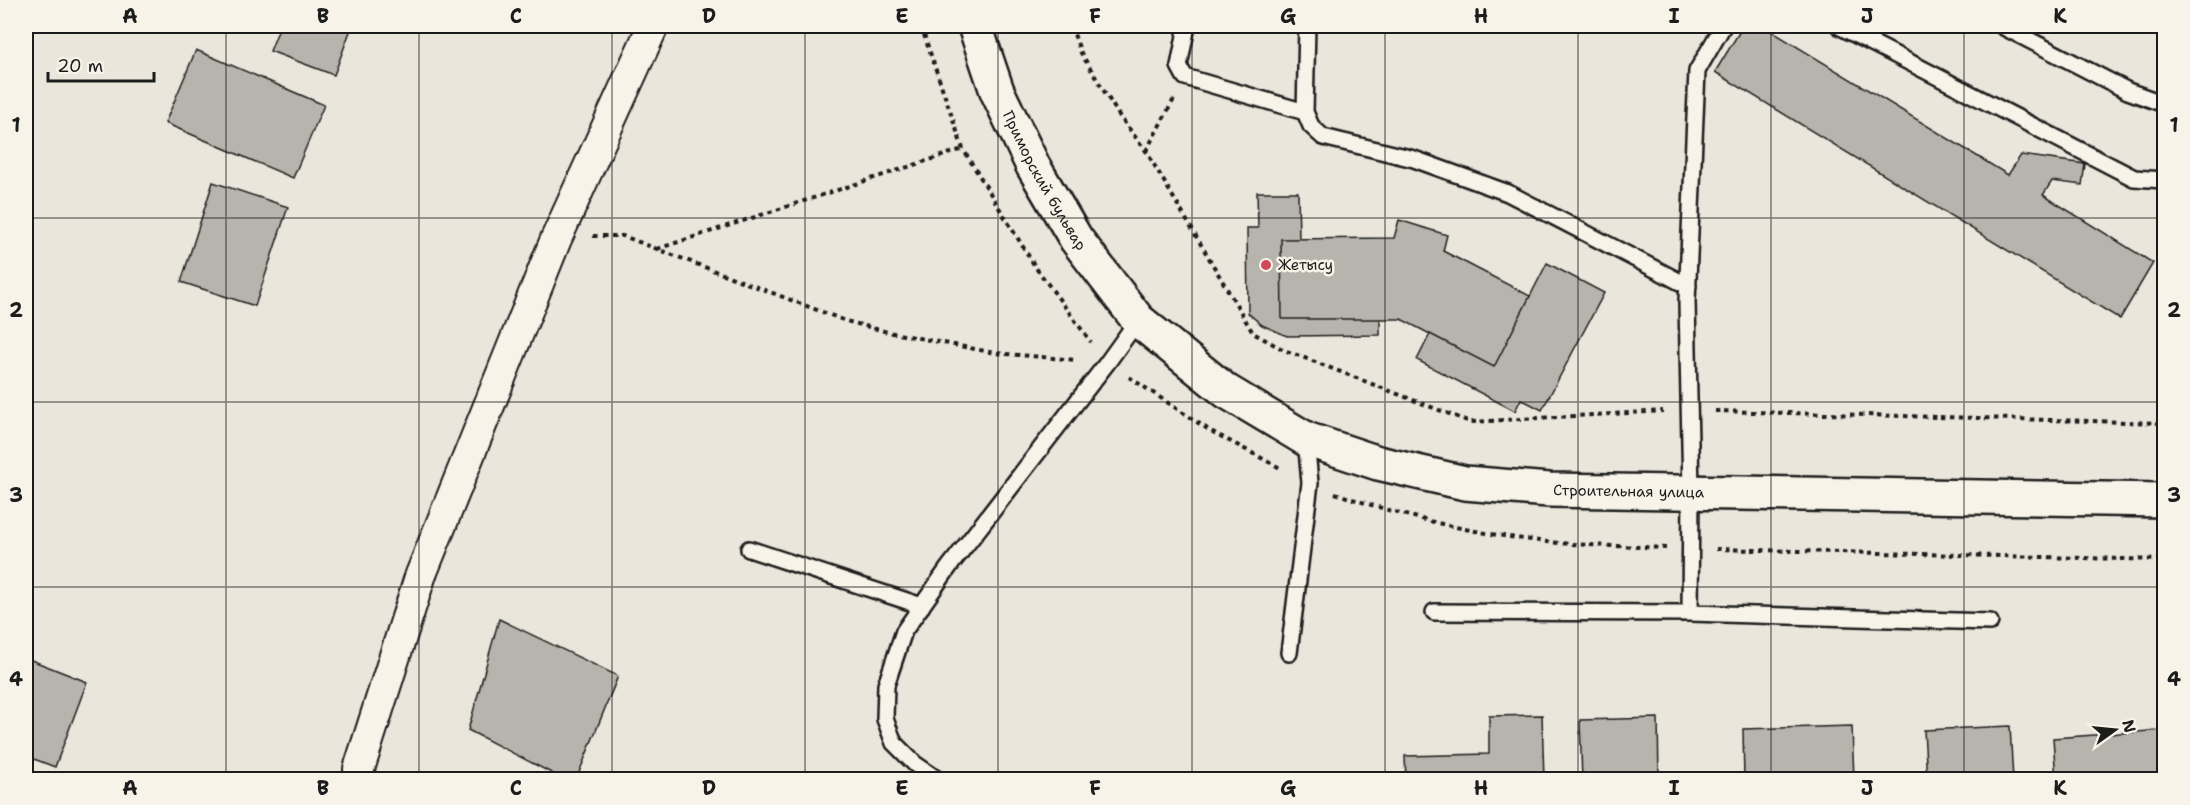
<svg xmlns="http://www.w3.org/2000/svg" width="2190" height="805" font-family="'Shantell Sans',sans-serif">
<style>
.building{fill:#b6b4ac;stroke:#1c1c1c;stroke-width:1.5}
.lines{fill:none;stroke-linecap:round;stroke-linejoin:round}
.service-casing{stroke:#1c1c1c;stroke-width:20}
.minor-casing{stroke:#1c1c1c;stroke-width:34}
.tertiary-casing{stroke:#1c1c1c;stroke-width:38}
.path{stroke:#1c1c1c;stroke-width:4;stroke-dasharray:4.5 4.5;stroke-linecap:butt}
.service{stroke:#f7f3e8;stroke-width:15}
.minor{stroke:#f7f3e8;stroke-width:30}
.tertiary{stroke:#f7f3e8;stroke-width:33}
.grid{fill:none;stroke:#1c1c1c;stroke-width:1.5;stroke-opacity:0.55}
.poi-dot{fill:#d1495b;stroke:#f7f3e8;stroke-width:2}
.labels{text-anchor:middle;stroke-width:5;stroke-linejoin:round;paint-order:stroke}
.street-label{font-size:15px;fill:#1c1c1c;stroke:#f7f3e8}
.poi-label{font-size:15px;fill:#1c1c1c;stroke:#f7f3e8;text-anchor:start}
.neatline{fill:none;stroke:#1c1c1c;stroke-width:2}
.grid-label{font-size:20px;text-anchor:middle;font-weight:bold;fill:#1c1c1c}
</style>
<rect width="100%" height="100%" fill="#eae6dc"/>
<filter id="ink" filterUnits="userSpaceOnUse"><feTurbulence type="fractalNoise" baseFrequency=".0167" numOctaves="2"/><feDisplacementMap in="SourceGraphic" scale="12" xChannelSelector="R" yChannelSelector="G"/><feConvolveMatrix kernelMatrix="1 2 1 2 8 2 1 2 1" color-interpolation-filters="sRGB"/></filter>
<g filter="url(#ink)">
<path class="building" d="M 280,26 L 352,26 L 334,75 L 270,51 Z
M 1743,26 L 1763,26 L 2008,175 L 2021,155 L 2085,164 L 2082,185 L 2052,181 L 2043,195 L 2153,263 L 2120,319 L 1715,72 Z
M 196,50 L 324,105 L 293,178 L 165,123 Z
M 213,182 L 288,207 L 255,306 L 181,282 Z
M 1257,192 L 1298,192 L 1299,239 L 1281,239 L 1282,319 L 1380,319 L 1380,335 L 1287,336 L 1262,325 L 1248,313 L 1247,228 L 1258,228 Z
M 1399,220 L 1447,235 L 1443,251 L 1530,296 L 1494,367 L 1401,319 L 1282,319 L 1281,239 L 1394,238 Z
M 1547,263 L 1604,293 L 1542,410 L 1521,399 L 1515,411 L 1417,360 L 1430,334 L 1494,367 Z
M 499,619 L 618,676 L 576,780 L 565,780 L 468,730 Z
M 26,658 L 87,682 L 55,767 L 26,756 Z
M 1542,715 L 1544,780 L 1406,780 L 1405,756 L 1489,754 L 1489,716 Z
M 1658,718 L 1659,780 L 1582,780 L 1580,720 Z
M 1852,726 L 1854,780 L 1744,780 L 1743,729 Z
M 2010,726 L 2013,780 L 1927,780 L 1924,730 Z
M 2164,730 L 2164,780 L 2056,780 L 2053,738 Z"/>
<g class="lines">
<defs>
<path id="service" d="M 1187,26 L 1179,66 L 1185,77 L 1305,112
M 1307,26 L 1305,112 L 1311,126 L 1323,137 L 1414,159 L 1508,193 L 1688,286
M 1723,26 L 1697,71 L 1687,302 L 1691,492 L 1690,613 L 1990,622
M 1839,26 L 2134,178 L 2164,180
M 2002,26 L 2128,91 L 2164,104
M 749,549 L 922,606
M 1434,612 L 1690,613
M 1289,653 L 1310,483 L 1306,439
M 938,780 L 915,764 L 894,743 L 885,719 L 886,685 L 904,631 L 949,567 L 1107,363 L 1138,320"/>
<path id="minor" d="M 359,769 L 420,577 L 556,239 L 653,26"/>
<g id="tertiary">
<path id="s1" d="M 975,26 L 997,91 L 1033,166 L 1076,239 L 1138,320 L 1226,391 L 1306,439 L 1378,463 L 1465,483 L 1549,490 L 2164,500"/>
</g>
</defs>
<use href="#service" class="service-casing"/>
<use href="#minor" class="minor-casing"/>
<use href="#tertiary" class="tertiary-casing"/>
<path class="path" d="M 921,26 L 963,149 L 1036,268 L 1091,342
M 1071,26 L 1081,53 L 1118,114 L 1146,151 L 1253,333 L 1284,350 L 1470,422 L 1663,411
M 1146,151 L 1174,99
M 593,236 L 623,236 L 846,321 L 888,332 L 995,353 L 1077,360
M 657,249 L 963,149
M 1129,377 L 1209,430 L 1282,469
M 1715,411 L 2164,423
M 1335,493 C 1404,517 1475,534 1548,542 C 1587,546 1627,546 1666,548
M 1716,549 L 2164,560"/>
<use href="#service" class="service"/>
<use href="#minor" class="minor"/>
<use href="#tertiary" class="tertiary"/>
</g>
</g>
<path class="grid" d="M 226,26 L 226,780M 419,26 L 419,780M 612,26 L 612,780M 805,26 L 805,780M 998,26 L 998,780M 1192,26 L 1192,780M 1385,26 L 1385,780M 1578,26 L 1578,780M 1771,26 L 1771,780M 1964,26 L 1964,780M 26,218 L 2164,218M 26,402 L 2164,402M 26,587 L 2164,587"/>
<circle class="poi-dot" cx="1266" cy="265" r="6"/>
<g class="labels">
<g class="street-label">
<text dy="5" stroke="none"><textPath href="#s1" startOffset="170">Приморский бульвар</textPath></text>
<text dy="5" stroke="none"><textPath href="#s1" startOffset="874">Строительная улица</textPath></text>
</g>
<g class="poi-label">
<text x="1278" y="270">Жетысу</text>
</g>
</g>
<rect width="2190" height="805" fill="none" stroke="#f7f3e8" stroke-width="66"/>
<g transform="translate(2115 730) rotate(75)" stroke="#f7f3e8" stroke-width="4.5" paint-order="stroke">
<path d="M0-4.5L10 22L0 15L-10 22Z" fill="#1c1c1c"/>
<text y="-9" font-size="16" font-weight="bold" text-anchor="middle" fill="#1c1c1c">N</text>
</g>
<path d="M48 72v9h106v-9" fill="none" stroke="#1c1c1c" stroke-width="3"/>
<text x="57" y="72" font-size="18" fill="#1c1c1c" stroke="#f7f3e8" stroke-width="4.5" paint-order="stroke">20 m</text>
<rect x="33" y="33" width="2124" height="739" class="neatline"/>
<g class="grid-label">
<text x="130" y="23">A</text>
<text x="323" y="23">B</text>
<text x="516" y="23">C</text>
<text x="709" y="23">D</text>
<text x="902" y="23">E</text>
<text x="1095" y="23">F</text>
<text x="1288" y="23">G</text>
<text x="1481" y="23">H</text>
<text x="1674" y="23">I</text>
<text x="1867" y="23">J</text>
<text x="2060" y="23">K</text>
<text x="16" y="132">1</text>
<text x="2174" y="132">1</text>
<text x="16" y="317">2</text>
<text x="2174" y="317">2</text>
<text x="16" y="502">3</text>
<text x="2174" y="502">3</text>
<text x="16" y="686">4</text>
<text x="2174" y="686">4</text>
<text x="130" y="795">A</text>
<text x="323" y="795">B</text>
<text x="516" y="795">C</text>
<text x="709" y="795">D</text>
<text x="902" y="795">E</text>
<text x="1095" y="795">F</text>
<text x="1288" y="795">G</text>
<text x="1481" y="795">H</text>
<text x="1674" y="795">I</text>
<text x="1867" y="795">J</text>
<text x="2060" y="795">K</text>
</g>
</svg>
